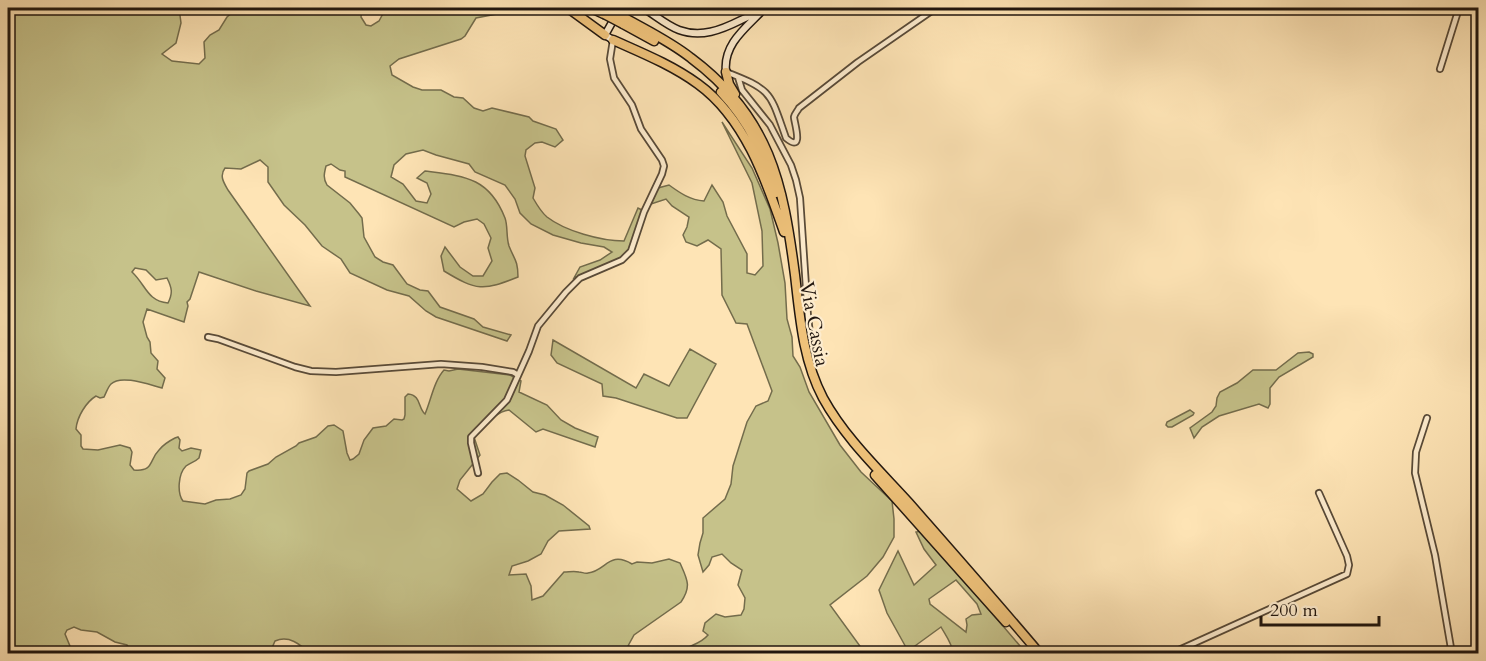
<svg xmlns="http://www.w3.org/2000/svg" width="1486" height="661" font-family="Cardo,serif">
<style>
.green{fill:#c6c28a;stroke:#736c4c;stroke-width:1.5;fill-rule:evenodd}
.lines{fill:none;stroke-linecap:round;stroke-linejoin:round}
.street-casing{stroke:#584a38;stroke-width:8}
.secondary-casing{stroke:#20160f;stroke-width:9}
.highway-casing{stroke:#20160f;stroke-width:11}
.street{stroke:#feedcf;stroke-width:4.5}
.secondary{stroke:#feedcf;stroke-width:6}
.highway{stroke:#efc27a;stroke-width:8}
.highway-bridge-casing{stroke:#20160f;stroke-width:11;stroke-linecap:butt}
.highway-bridge{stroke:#efc27a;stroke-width:8}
.labels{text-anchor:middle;stroke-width:4.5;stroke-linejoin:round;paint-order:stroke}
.street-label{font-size:20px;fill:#20160f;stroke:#feedcf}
</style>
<rect width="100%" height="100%" fill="#fee4b5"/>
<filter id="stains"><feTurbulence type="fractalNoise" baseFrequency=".00333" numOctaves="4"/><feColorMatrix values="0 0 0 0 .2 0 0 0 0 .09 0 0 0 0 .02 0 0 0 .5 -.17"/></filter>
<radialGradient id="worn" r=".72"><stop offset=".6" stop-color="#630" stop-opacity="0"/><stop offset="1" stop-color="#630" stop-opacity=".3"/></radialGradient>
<path class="green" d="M 8,8 L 179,8 L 181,23 L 176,43 L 162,54 L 172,61 L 199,64 L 205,58 L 204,42 L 210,35 L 219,30 L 227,17 L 238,8 L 362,8 L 361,17 L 366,25 L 371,26 L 379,21 L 386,8 L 419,8 L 428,9 L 429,8 L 509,8 L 502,13 L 476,18 L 465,36 L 461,39 L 399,59 L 390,66 L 392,75 L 413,87 L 422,90 L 441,90 L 454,97 L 463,98 L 474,108 L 483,111 L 492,108 L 529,117 L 533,121 L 556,129 L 563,140 L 555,147 L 542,142 L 535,143 L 526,150 L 525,156 L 535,188 L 533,198 C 537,205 541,212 547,217 C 565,231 601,241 624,241 L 638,208 L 642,210 C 640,222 637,241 630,251 C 619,264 590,271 574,278 L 580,267 L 600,260 L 612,252 L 604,247 L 581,243 L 553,235 L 531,224 L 520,213 L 515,199 L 505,185 L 475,172 L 469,164 L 436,155 L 423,150 L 406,154 L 394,165 L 391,177 L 403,184 L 416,201 L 427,203 L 431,194 L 427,183 L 417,178 L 425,171 C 464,176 489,177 505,218 C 508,226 506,237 509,246 C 514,259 518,260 518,277 C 483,291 477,291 444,271 L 441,256 L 445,247 L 460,267 L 473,276 L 483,276 L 492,261 L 488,248 L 491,238 L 484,224 L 477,219 L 464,222 L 454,227 L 345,177 L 345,171 L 340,170 L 331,164 L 326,166 C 324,174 323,178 327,185 L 350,203 L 359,214 L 362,218 L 364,237 L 375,257 L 383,262 L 393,265 L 407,284 L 420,290 L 428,291 L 440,307 L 474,319 L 483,327 L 511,335 L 507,341 L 436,317 L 426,311 L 409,296 L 387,290 L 350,273 L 341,259 L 322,246 L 305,225 L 284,205 L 268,182 L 268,167 L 260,160 L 241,169 L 225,168 C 219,176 224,183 228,190 L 310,306 L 256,291 L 199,272 L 190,299 L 187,302 L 188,306 L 184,322 L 147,309 L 143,322 L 147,337 L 150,342 L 151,353 L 158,361 L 157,369 L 165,378 L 162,388 C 150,385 121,374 111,384 C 108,387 106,393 104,397 L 100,398 L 96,396 C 86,402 77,417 76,429 L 81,435 L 81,446 L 83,449 L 98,450 L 120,445 L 130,448 L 132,452 L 130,465 L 134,470 C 154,472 149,460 159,450 C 163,445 169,441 175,438 L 178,437 L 180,440 L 179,448 L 182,451 L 191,448 L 201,450 L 199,458 C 195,462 190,463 186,466 C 178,474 177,493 183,501 L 205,504 L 216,500 L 230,499 L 241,495 L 245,489 L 247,473 L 249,471 L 268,464 L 276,457 L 296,446 L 299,443 L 316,437 L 328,426 L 334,425 L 343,431 L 347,453 L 350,460 L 353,459 L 359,454 L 364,440 L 373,428 L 386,426 L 394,419 L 402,420 L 404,419 L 405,415 L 405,397 L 408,394 C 421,395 418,408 425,414 C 431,400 434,381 444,370 L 449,371 L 458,369 L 510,375 L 521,381 L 519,392 L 547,405 L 561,420 L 575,428 L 598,437 L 595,447 L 543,429 L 536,432 L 509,410 C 496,411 483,428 474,437 L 480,455 L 460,480 L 457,489 L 471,501 L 483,494 L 492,482 L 500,474 L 507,473 L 518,480 L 533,492 L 545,495 L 563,505 L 589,526 L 590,529 L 559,531 L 548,541 L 541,554 L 528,561 L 512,566 L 509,575 L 526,574 L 531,586 L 532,600 L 543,596 L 564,572 C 569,572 574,571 579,572 C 582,572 585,574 588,573 C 606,571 609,550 632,564 L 637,562 L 652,563 L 669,559 L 680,563 C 687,579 692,586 681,602 L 634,635 L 628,646 L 642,649 L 645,653 L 310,654 C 300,644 289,635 275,641 L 272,648 L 272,653 L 130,654 L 129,648 L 127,645 L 115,642 L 97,632 L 81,630 L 74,627 L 67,630 L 65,634 L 70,646 L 76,653 L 8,653 ZM 135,268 L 146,270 L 156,280 L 167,278 C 172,288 173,293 168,303 C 147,301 146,285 132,272 Z
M 722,122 L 752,168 L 770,209 L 778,243 L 785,283 L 787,319 L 792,337 L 793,356 L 800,367 L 809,392 L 840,445 L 861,472 L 892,501 L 894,519 L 894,537 L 883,557 L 867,576 L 830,605 L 865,653 L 679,653 C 688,645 700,645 708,635 L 703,631 L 705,623 L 716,614 L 725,617 L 741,615 L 744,609 L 745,598 L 738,585 L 742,570 L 731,563 L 722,554 L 712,557 L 709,565 L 703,572 L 698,555 L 700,543 L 703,533 L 703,518 L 725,499 L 731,484 L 733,466 L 747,422 L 756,406 L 768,401 L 772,391 L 747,324 L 736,323 L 722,295 L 721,249 L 708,240 L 697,246 L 686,242 L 683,235 L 687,227 L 689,217 L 672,206 L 666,199 L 651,204 L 658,188 L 669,185 C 680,193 690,200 704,201 L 712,185 L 723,202 L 727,216 L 747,254 L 747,273 L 755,275 L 763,266 L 762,231 L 752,183 Z
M 553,340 L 636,388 L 644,374 L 669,386 L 690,349 L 716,364 L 687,418 L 677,418 L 616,398 L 603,396 L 602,384 L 557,363 L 551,355 Z
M 1309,352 L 1313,354 L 1313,357 L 1279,377 L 1270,388 L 1270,404 L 1268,408 L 1259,404 L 1219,416 L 1202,427 L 1194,438 L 1190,428 L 1212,412 L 1216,406 L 1217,398 L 1220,392 L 1237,383 L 1253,370 L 1276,370 L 1298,353 Z
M 1190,410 L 1194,413 L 1193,415 L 1172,427 L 1168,427 L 1166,425 L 1167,422 Z
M 922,531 L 1026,653 L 953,653 C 952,643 946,636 941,627 L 908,651 L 887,613 L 879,590 L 898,551 L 914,585 L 936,565 L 924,549 L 916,532 ZM 956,580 L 977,604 L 981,614 L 972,615 L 966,619 L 967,625 L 966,632 L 930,604 L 929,599 Z"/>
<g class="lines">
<defs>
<path id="street" d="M 1440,69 L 1459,8
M 726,72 C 773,90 770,93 786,138 C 805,154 794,122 794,117 C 795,113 797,112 799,108 L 858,62 L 936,8
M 738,77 L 742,90 L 770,125 L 791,165 L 796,180 L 800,198 L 808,317 L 810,334 L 813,343
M 208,337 L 218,339 L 295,367 L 311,371 L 336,372 L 441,364 L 482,367 L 513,372 L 518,375
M 1427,418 L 1416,452 L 1415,473 L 1435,555 L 1452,654
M 478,473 L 471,443 L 471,437 L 507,400 L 529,351 L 538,326 L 566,292 L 580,278 L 622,260 L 631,251 L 644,212 L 662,174 L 664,166 L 662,160 L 641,129 L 632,105 L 614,78 L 610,59 L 613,40
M 1170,654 L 1347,574 L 1349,565 L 1347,556 L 1319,493"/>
<path id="secondary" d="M 643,8 C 655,15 666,25 679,30 C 701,38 721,30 741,20 C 750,16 758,12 766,8
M 613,40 L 605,35 L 620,8
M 726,72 C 723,46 743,30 760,13"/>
<path id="highway" d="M 568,8 L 605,35
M 591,8 L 604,14
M 625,18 C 648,31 671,42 691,58 C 770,117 783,183 795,275 C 800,318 803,360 823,398 C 845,438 879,470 909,503 C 953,553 997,603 1040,654
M 623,24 L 654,41
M 613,40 C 642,53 672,65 698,84 C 745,118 766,180 784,232
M 726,72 L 729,84 L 735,94
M 721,92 C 750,123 763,153 776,193
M 875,475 L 1006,622"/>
</defs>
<use href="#street" class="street-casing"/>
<use href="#secondary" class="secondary-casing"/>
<use href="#highway" class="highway-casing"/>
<use href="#street" class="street"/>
<use href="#secondary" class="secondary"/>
<use href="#highway" class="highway"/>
<defs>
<path id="highway-bridge" d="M 606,8 L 625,18
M 604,14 L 623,24"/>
</defs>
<use href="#highway-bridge" class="highway-bridge-casing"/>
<use href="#highway-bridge" class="highway-bridge"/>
</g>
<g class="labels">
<g class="street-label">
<text transform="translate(815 324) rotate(79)" y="7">Via Cassia</text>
</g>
</g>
<rect width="1486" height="661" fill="none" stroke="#fee4b5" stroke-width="30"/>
<rect x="9" y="9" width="1468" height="643" fill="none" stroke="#20160f" stroke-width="3"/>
<rect x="15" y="15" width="1456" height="631" fill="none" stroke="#20160f" stroke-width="1.5"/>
<path d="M1261 616v9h118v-9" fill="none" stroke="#20160f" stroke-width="3"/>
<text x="1270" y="616" font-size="18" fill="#20160f" stroke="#feedcf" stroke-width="4.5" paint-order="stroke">200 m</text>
<rect width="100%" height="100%" filter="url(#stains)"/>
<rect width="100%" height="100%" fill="url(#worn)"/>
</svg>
